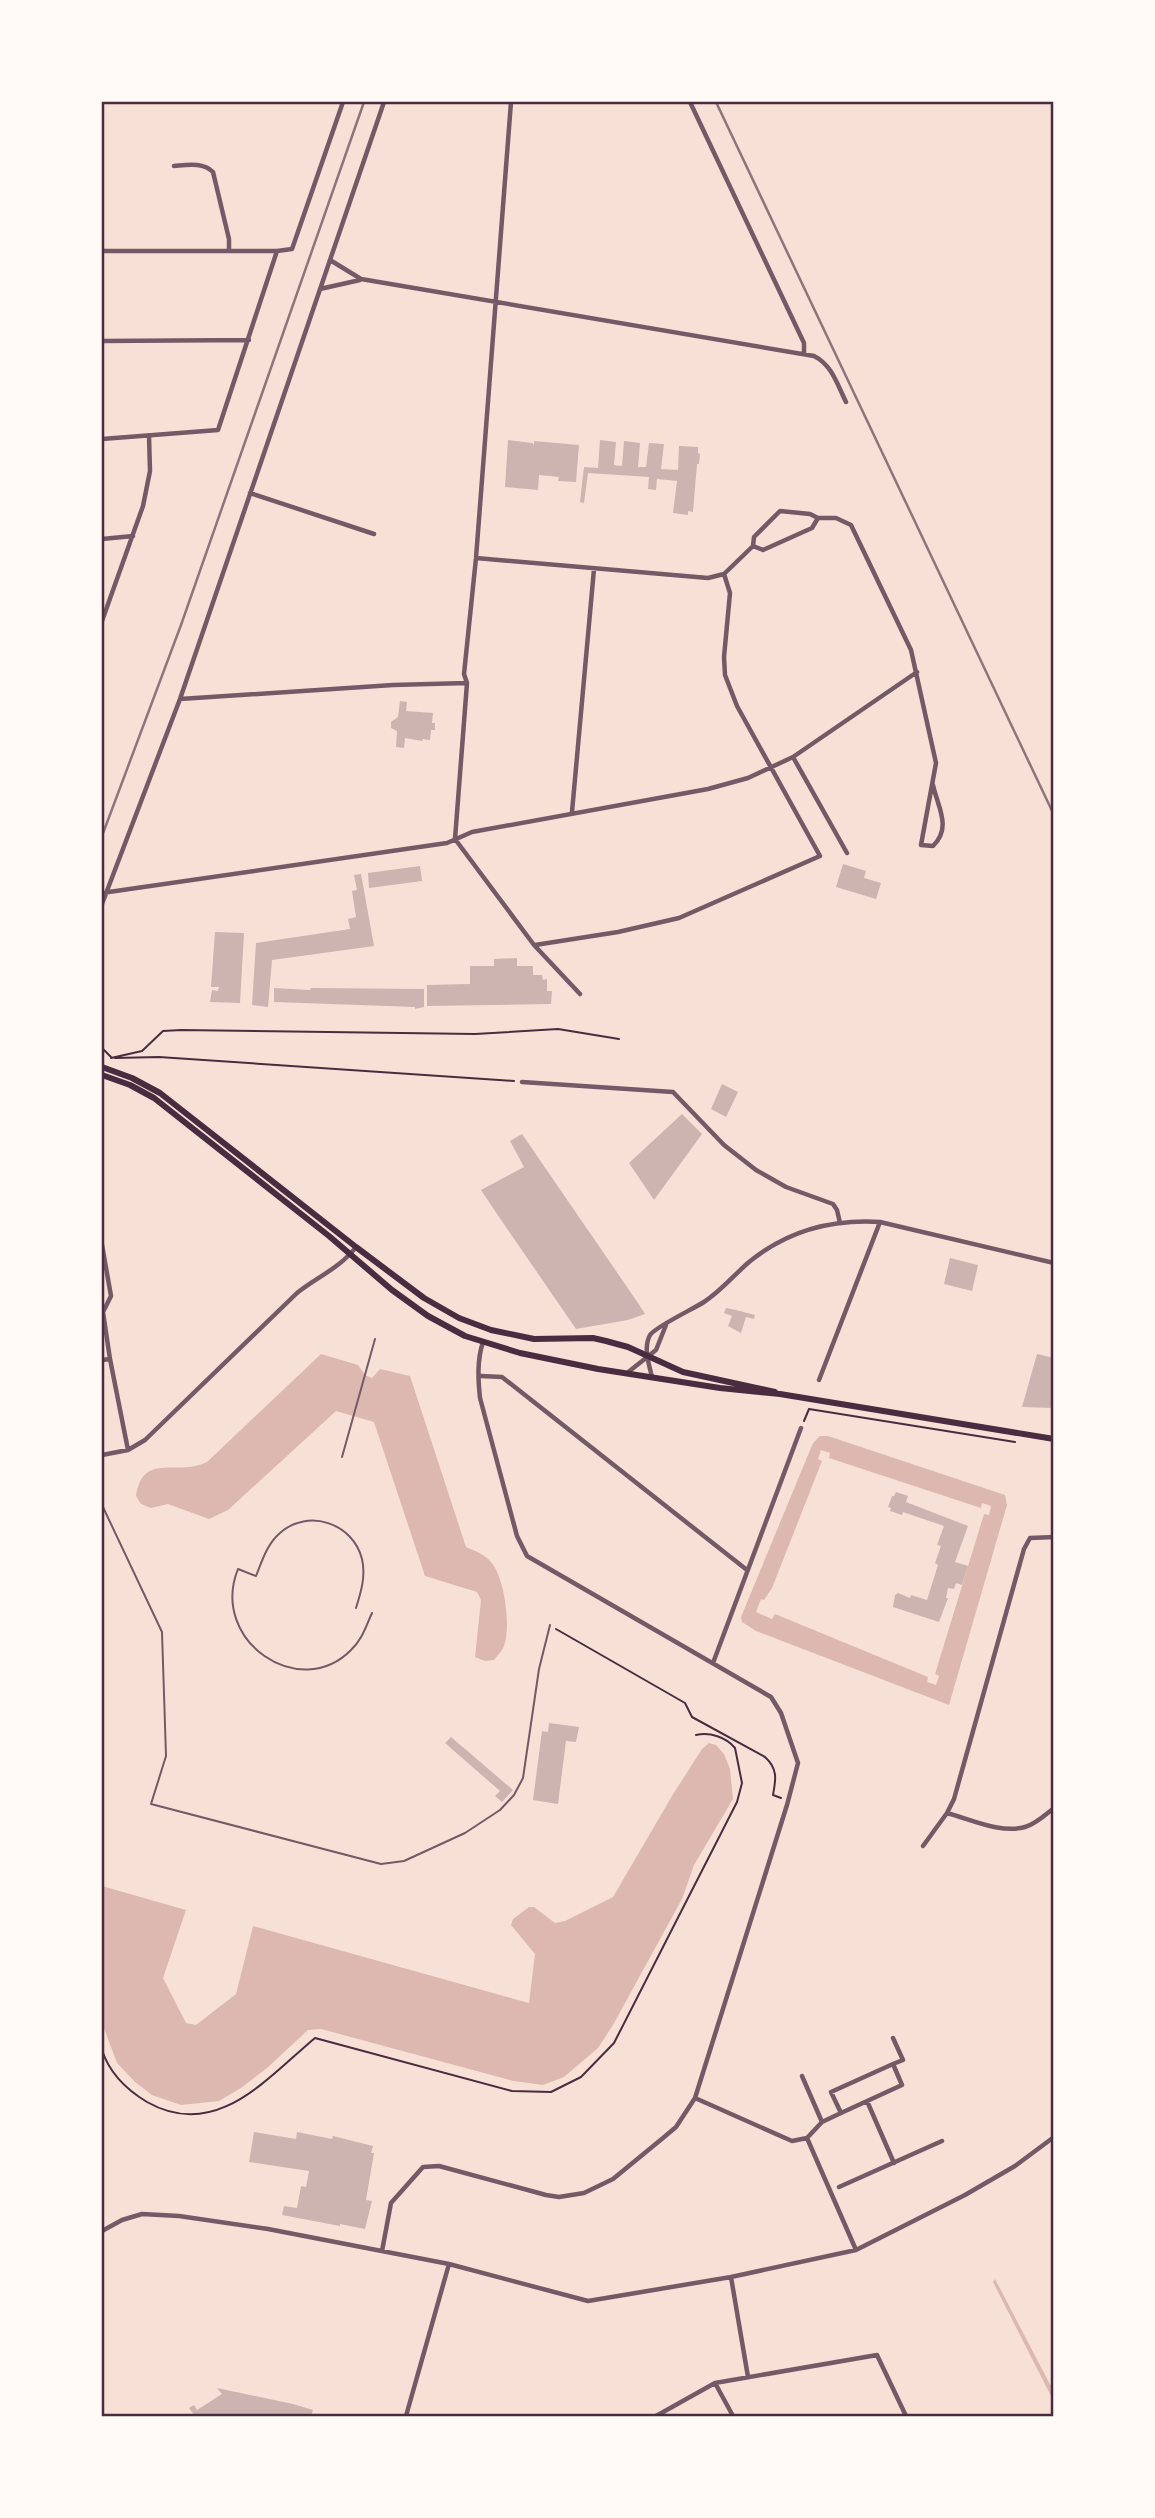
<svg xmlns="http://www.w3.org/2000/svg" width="1155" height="2518" font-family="'Fira Sans',sans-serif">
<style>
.water{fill:#dcb8b0;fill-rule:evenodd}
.building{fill:#ccb4b1}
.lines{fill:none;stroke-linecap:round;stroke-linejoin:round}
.path{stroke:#4a2c40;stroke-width:2}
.service{stroke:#755966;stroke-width:2}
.minor{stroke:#755966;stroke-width:4.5}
.primary{stroke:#4a2c40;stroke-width:6}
.rail{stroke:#8f747c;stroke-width:2.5}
.neatline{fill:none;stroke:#4a2c40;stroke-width:2.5}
</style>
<rect width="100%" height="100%" fill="#f7e1d7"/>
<path class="water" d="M 321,1354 L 358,1365 L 365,1375 L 372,1378 L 380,1369 L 410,1376 L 466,1547 C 475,1551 484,1554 490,1561 C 505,1576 511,1627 504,1646 C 502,1651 497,1656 494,1660 L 485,1661 L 475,1657 L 481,1600 L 477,1592 L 425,1576 L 374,1422 L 336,1411 L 228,1510 L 209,1519 L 168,1504 L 151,1508 L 141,1504 L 136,1496 C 142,1451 179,1477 207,1462 Z
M 820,1436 L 828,1436 L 1005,1495 L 1007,1505 L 949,1705 L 756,1631 L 742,1622 L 741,1617 L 813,1443 ZM 821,1450 L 830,1453 L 829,1458 L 981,1508 L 982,1503 L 991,1506 L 989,1515 L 984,1514 L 935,1674 L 939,1676 L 936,1685 L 927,1682 L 928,1677 L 775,1614 L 772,1619 L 756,1612 L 761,1599 L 764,1600 L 772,1588 L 822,1461 L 818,1459 Z
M 709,1743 L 716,1745 L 724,1754 L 730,1769 L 733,1799 L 694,1865 L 682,1899 L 613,2025 L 598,2048 L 564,2077 L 543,2085 L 514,2081 L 321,2029 L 308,2030 L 267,2068 L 241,2088 L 219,2101 L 181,2105 L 152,2095 L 135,2082 L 117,2063 L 102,2023 L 102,1886 L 186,1910 L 163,1978 L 186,2023 L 196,2025 L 236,1994 L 253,1926 L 529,2003 L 535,1954 L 511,1925 L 513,1919 L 529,1907 L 534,1907 L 555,1923 L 565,1921 L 613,1897 L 672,1796 L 702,1749 Z
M 995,2279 L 1053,2390 L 1053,2400 L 993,2282 Z"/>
<path class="building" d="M 508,440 L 532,443 L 534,445 L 534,441 L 579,445 L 576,482 L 558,481 L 559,477 L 539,475 L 538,490 L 505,487 Z
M 600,440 L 616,442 L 614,465 L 622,466 L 624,441 L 640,443 L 638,467 L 646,467 L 649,443 L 664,444 L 661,469 L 678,470 L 679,446 L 698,447 L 698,453 L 700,454 L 699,464 L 697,464 L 693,512 L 688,511 L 688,515 L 673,513 L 677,481 L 657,479 L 656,490 L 648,489 L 649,477 L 588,473 L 584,503 L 580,502 L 584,467 L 598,468 Z
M 400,701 L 407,702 L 406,711 L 433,713 L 432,723 L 435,723 L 435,730 L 431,730 L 430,740 L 423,739 L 422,741 L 405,738 L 404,748 L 396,747 L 397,731 L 391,728 L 391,722 L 398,717 Z
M 843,864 L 866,871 L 864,878 L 881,883 L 876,899 L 836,887 Z
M 420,866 L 422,881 L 369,888 L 368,873 Z
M 361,874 L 374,946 L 272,960 L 268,1007 L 252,1005 L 256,943 L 350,929 L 348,919 L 356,917 L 352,891 L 357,890 L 354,875 Z
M 215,932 L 244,933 L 240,1003 L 210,1002 L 212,990 L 218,991 L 219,987 L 211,987 Z
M 517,958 L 517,966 L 533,966 L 533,975 L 542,975 L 543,980 L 547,979 L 547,991 L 552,991 L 551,1004 L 427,1006 L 427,985 L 470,984 L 470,966 L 494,966 L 494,959 Z
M 274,988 L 310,990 L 311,988 L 424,989 L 424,1007 L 415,1009 L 415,1007 L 274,1002 Z
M 722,1084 L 738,1092 L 726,1117 L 711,1109 Z
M 682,1114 L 702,1134 L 654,1200 L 629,1163 Z
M 522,1134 L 638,1303 L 645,1314 L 628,1320 L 576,1329 L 497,1214 L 481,1190 L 524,1167 L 510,1141 Z
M 950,1258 L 978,1265 L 972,1291 L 944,1284 Z
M 726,1308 L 736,1310 L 755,1315 L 754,1319 L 746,1317 L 741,1333 L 728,1326 L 732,1316 L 724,1313 Z
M 1037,1354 L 1054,1358 L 1054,1408 L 1022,1407 Z
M 896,1492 L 908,1496 L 906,1502 L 968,1526 L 955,1562 L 968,1566 L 962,1585 L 956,1583 L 954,1589 L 948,1588 L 946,1598 L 948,1598 L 939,1622 L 893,1607 L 895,1595 L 898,1593 L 910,1598 L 911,1595 L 927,1600 L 938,1565 L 935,1563 L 941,1546 L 937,1545 L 944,1526 L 903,1512 L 902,1515 L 890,1511 L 891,1508 L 888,1507 L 892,1496 L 894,1496 Z
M 549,1723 L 579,1727 L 576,1742 L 566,1741 L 558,1804 L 533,1800 L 542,1731 L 548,1732 Z
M 451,1737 L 513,1790 L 502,1802 L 495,1796 L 500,1791 L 445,1743 Z
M 254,2132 L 296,2139 L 297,2132 L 332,2139 L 333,2136 L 373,2146 L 371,2153 L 374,2153 L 366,2200 L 372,2201 L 365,2229 L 340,2224 L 340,2226 L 282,2215 L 284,2206 L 297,2208 L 301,2186 L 306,2187 L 309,2171 L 249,2162 Z
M 217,2388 L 293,2404 L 313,2410 L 311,2416 L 195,2416 L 189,2408 L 194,2405 L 197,2410 L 222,2394 Z"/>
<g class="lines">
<path class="path" d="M 102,1048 L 111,1057
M 111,1058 L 142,1051 L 163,1031 L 181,1030 L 475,1034 L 558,1029 L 619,1039
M 115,1058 L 159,1057 L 514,1081
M 804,1421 L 809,1409 L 1015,1442
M 556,1629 L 685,1703 L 692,1717 L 765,1757 C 778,1769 776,1779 773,1795 L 781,1798
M 102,2050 C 109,2072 127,2090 147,2102 C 216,2141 266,2079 315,2038 L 512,2091 L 551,2092 L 581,2077 L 614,2043 L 737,1802 L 742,1783 L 735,1748 C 726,1737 710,1732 696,1735"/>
<path class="service" d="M 342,1457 L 375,1339
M 102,1505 L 162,1632 L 166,1756 L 151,1804 L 381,1864 L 404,1861 L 465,1833 L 500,1810 L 514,1795 L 523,1778 L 539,1669 L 550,1625
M 356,1608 C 361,1592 366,1576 362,1559 C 353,1523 308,1508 280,1533 C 267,1544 262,1561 256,1576 L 238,1569 C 209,1641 300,1702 351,1650 C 362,1640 366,1626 372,1613"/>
<path class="minor" d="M 511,102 L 476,558 L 464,674 L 467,683 L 455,839 L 534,945 L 580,994
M 690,102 L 804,343 L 804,354
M 174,166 C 187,165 203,162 213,172 L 229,239 L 229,251
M 102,251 L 277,251 L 292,249 L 343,102
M 330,260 L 361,279 L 814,356 C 832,365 837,384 846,402
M 320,289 L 360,280
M 102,341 L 249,340
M 102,439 L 218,430 L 277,251
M 250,493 L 374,534
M 102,539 L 133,536
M 753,546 L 763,550 L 812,528 L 818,518
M 476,558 L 708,578 L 724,574 L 753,546 L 754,537 L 780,511 L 810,514 L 818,518 L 836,518 L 851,525 L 911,650 L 936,763 L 921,845 L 933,846 C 952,827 938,808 933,785
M 102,621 L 143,506 L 150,471 L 149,436
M 180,699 L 393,685 L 467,683
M 793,757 L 847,853
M 572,812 L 594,569
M 102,893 L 447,843 L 472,832 L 708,789 L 748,778 L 793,757 L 917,672
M 102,904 L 180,699 L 384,102
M 535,945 L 618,932 L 679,918 L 820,856 L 737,706 L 725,675 L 724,657 L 730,593 L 724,574
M 522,1082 L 673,1092 L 724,1145 L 756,1170 L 786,1187 L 833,1204 L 837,1210 L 840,1223
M 102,1245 L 111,1296 L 103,1312 L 110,1359 L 102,1360
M 110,1359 L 128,1450
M 627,1373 L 656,1350 L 666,1325
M 481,1376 L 502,1377 L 747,1570
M 652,1377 C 649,1364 643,1348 650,1335 C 655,1327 693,1309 704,1302 C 721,1291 734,1275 749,1262 C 787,1231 833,1219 880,1222 L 1054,1263
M 819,1380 L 880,1222
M 102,1455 L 128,1450 L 145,1440 L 297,1293 C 317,1277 340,1268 356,1247
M 713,1663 L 801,1428
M 947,1813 C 970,1819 1001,1834 1025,1827 C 1036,1824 1045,1815 1054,1808
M 923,1846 L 947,1813 L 954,1799 L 1024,1549 L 1030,1538 L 1054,1537
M 802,2076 L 822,2122 L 841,2113 L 831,2092 L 893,2064
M 695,2098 L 792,2141 L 807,2138
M 867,2101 L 894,2163
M 841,2113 L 902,2085 L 893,2064 L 903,2060 L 893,2038
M 807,2138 L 856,2250
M 807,2138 L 822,2122
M 839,2187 L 942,2141
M 102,2231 L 122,2220 L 142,2214 L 179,2216 L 268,2229 L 449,2264 L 588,2301 L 731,2277 L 856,2250 L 965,2195 L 1015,2166 L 1054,2137
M 382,2251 L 391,2203 L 423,2167 L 439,2166 L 546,2195 L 559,2197 L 584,2193 L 613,2179 L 663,2138 L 676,2127 L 695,2098 L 787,1805 L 798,1763 L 781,1713 L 771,1697 L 527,1556 L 517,1536 L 480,1398 C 478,1379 477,1360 483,1342
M 731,2277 L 748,2377
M 715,2383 L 733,2416
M 406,2416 L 449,2264
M 656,2416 L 715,2383 L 877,2355 L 906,2416"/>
<path class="primary" d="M 102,1067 L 132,1078 L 160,1093 L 356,1247 L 424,1298 L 459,1318 L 491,1330 L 534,1339 L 593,1338 L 606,1341 L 628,1347 L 683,1372 L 775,1392
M 102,1075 L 130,1085 L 154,1098 L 329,1236 L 392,1290 L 428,1316 L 465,1336 L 520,1353 L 598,1369 L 720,1388 L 780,1394 L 1054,1439"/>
<path class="rail" d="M 716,102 L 1054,815
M 102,836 L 181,625 L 364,102"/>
</g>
<rect width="1155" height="2518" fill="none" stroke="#fffaf5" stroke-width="206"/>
<rect x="103" y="103" width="949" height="2312" class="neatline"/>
</svg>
